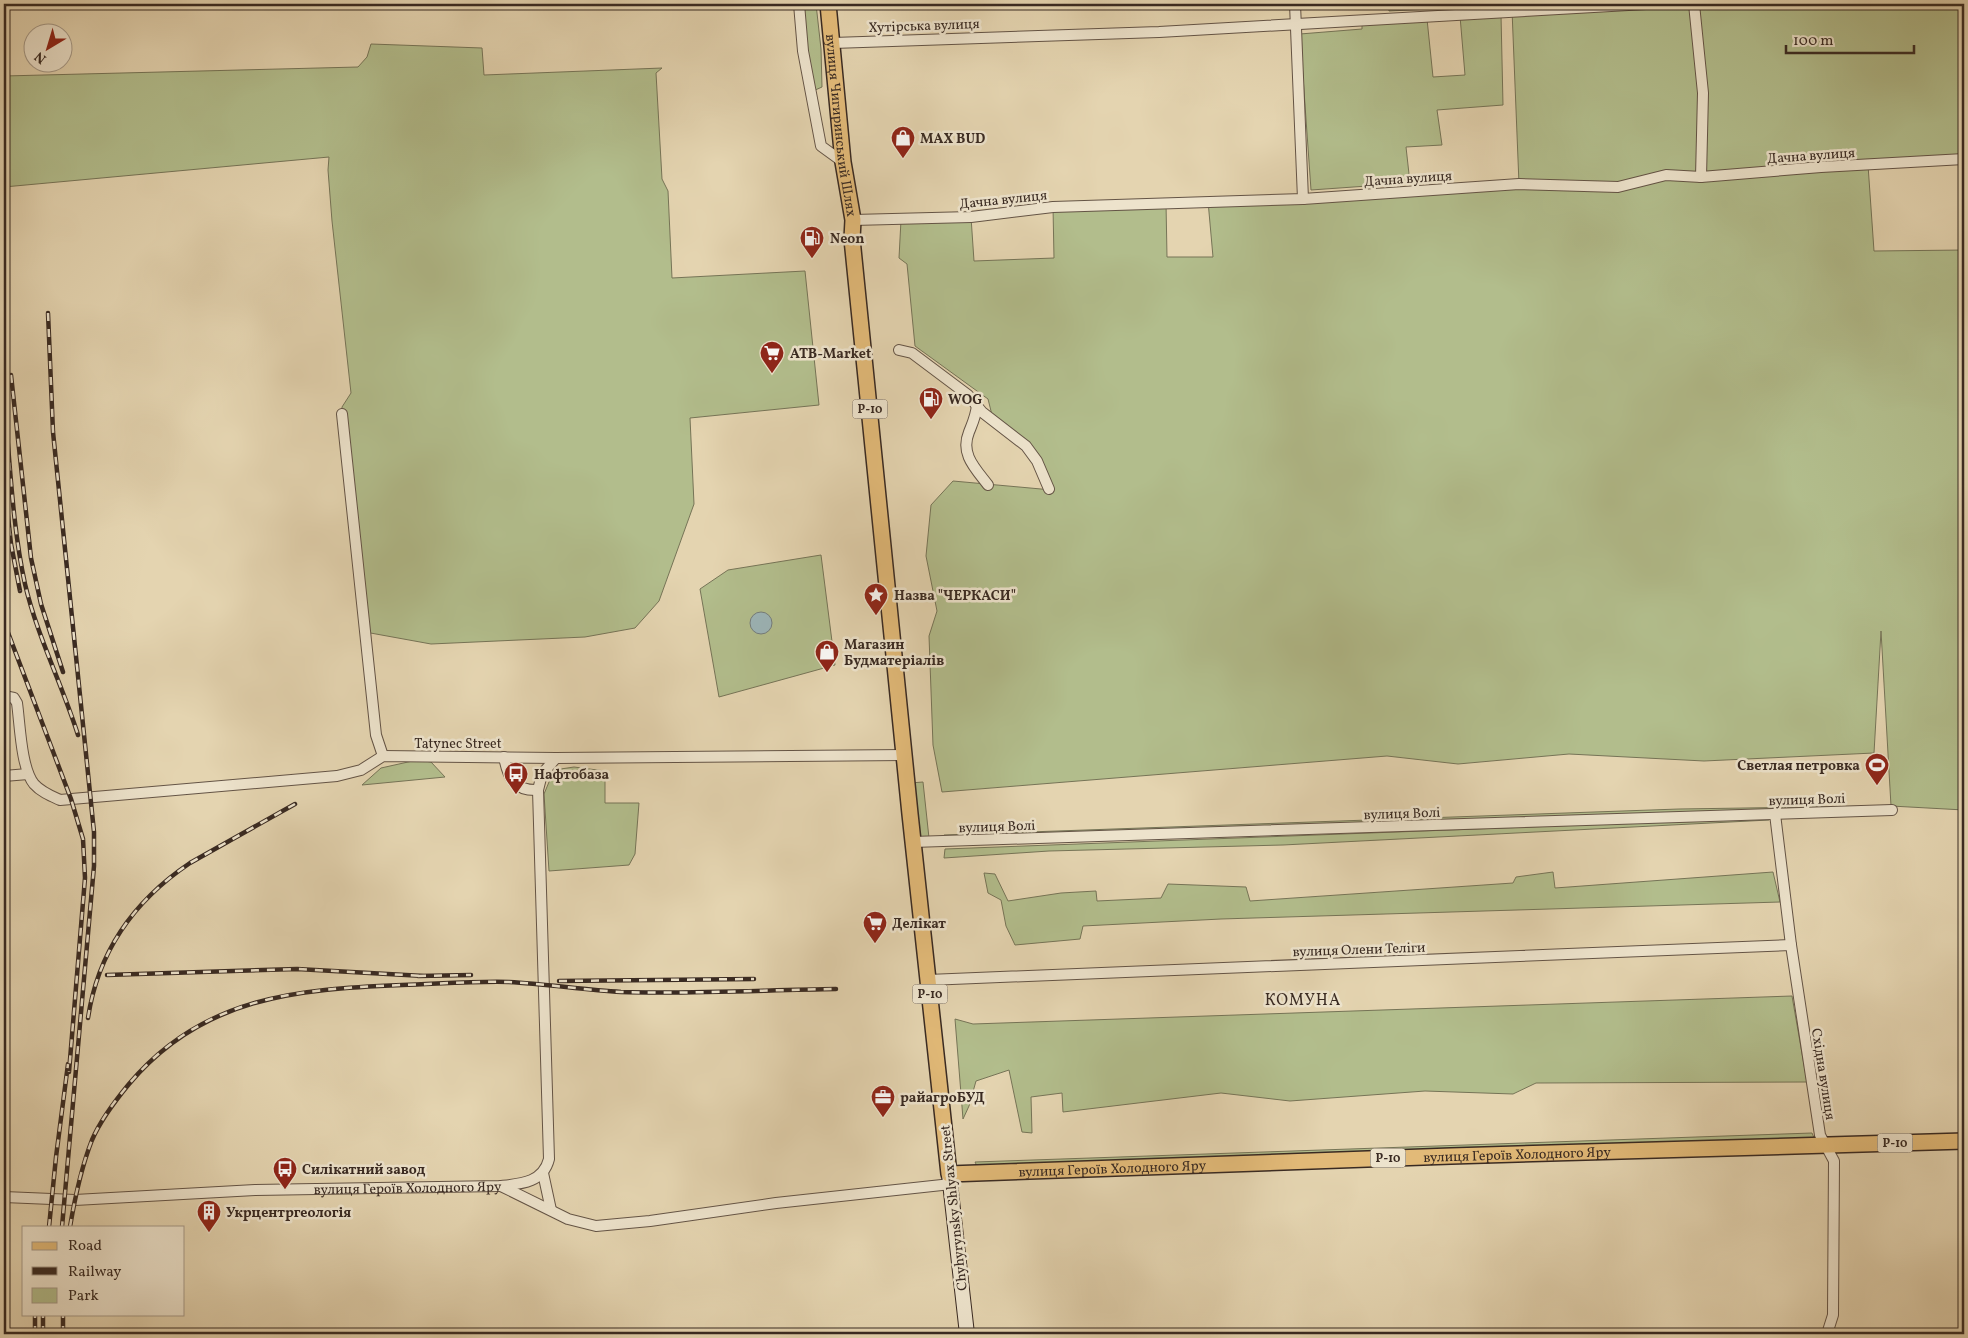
<svg xmlns="http://www.w3.org/2000/svg" width="1968" height="1338" font-family="Vollkorn,serif">
<style>
.green{fill:#b2bd8c;stroke:#767457}
.water{fill:#9cb5b8;stroke:#747d7c}
.lines{fill:none;stroke-linecap:round;stroke-linejoin:round}
.street-casing{stroke:#645446;stroke-width:12}
.secondary-casing{stroke:#392a22;stroke-width:16}
.primary-casing{stroke:#392a22;stroke-width:18}
.street{stroke:#ede3cc;stroke-width:10}
.secondary{stroke:#ede3cc;stroke-width:14}
.primary{stroke:#e2ba78;stroke-width:15}
.rail-casing{stroke:#392a22;stroke-width:4.5}
.rail{stroke:#ede3cc;stroke-width:2.5;stroke-dasharray:8;stroke-linecap:butt}
.labels{text-anchor:middle;stroke-width:5;stroke-linejoin:round;paint-order:stroke}
.shield{fill:#ede3cc;stroke:#6f6255;stroke-width:1}
.shield-label{font-size:12px;font-weight:bold;fill:#392a22}
.street-label{font-size:14px;fill:#392a22;stroke:#ede3cc}
.poi-label{font-size:14px;font-weight:bold;fill:#392a22;stroke:#ede3cc;text-anchor:start}
.quarter-label{font-size:16px;letter-spacing:1px;fill:#392a22;stroke:#ede3cc}
</style>
<rect width="100%" height="100%" fill="#e4d4b0"/>
<filter id="stains"><feTurbulence type="fractalNoise" baseFrequency=".004" numOctaves="4"/><feColorMatrix values="0 0 0 0 .2 0 0 0 0 .09 0 0 0 0 .02 0 0 0 .5 -.17"/></filter>
<radialGradient id="worn" r=".72"><stop offset=".6" stop-color="#630" stop-opacity="0"/><stop offset="1" stop-color="#630" stop-opacity=".3"/></radialGradient>
<path class="green" d="M 800,4 L 816,4 L 821,49 L 822,87 L 813,91 Z
M 1388,4 L 1535,4 L 1389,11 Z
M 1646,4 L 1964,4 L 1964,159 L 1868,165 L 1874,251 L 1964,250 L 1964,810 L 1891,806 L 1881,631 L 1874,753 L 1704,761 L 1569,754 L 1458,764 L 1387,756 L 942,792 L 933,745 L 929,636 L 937,611 L 926,556 L 931,505 L 953,481 L 1052,490 L 1038,455 L 1006,424 L 992,415 L 988,399 L 915,346 L 907,264 L 899,258 L 901,220 L 971,217 L 974,261 L 1054,258 L 1053,207 L 1166,203 L 1167,257 L 1213,257 L 1208,201 L 1519,184 L 1512,10 Z
M 1501,15 L 1503,105 L 1437,110 L 1442,145 L 1406,147 L 1410,183 L 1311,190 L 1300,34 L 1362,29 L 1362,21 L 1427,19 L 1433,77 L 1465,75 L 1460,16 Z
M 371,44 L 482,48 L 484,75 L 662,68 L 656,73 L 662,179 L 668,191 L 672,278 L 805,271 L 819,405 L 690,418 L 694,504 L 659,601 L 635,628 L 585,637 L 431,644 L 365,632 L 342,414 L 342,407 L 351,393 L 332,221 L 328,170 L 329,157 L 4,187 L 4,76 L 358,67 L 367,57 Z
M 821,555 L 835,665 L 719,697 L 700,589 L 728,570 Z
M 417,760 L 431,762 L 445,777 L 362,785 L 381,768 Z
M 574,767 L 605,771 L 605,803 L 639,803 L 635,854 L 629,865 L 549,871 L 544,794 L 554,770 Z
M 923,782 L 929,838 L 916,838 L 910,783 Z
M 1878,806 L 945,839 L 944,835 L 1679,809 Z
M 1768,818 L 1769,820 L 1283,845 L 1049,851 L 944,858 L 945,849 Z
M 1553,872 L 1555,888 L 1773,872 L 1780,902 L 1221,919 L 1083,926 L 1080,939 L 1015,945 L 1006,926 L 1001,900 L 988,893 L 984,873 L 995,874 L 1008,901 L 1061,893 L 1096,891 L 1097,901 L 1161,898 L 1168,884 L 1246,887 L 1250,901 L 1513,883 L 1516,877 Z
M 1792,996 L 1807,1082 L 1536,1083 L 1513,1094 L 1425,1091 L 1290,1101 L 1221,1093 L 1063,1112 L 1062,1093 L 1031,1097 L 1032,1133 L 1022,1132 L 1009,1070 L 976,1081 L 969,1106 L 963,1119 L 955,1019 L 973,1024 Z
M 1812,1133 L 1815,1140 L 978,1168 L 975,1162 Z"/>
<path class="water" d="M750 623a11 11 0 1 1 22 0a11 11 0 1 1-22 0Z"/>
<g class="lines">
<defs>
<g id="street">
<path d="M 799,4 L 803,51 L 821,146 L 843,162"/>
<path d="M 1295,4 L 1303,199"/>
<path d="M 1694,4 L 1703,93 L 1701,177"/>
<path d="M 833,43 L 1159,32 L 1646,4"/>
<path d="M 853,220 L 971,217 L 1053,207 L 1303,199 L 1519,184 L 1618,187 L 1666,175 L 1701,177 L 1821,167 L 1964,159"/>
<path d="M 899,350 L 912,353 L 968,395 L 982,412 L 1026,446 L 1037,461 L 1049,489"/>
<path d="M 977,405 C 976,416 973,422 969,432 C 960,454 975,468 988,485"/>
<path d="M 342,414 L 376,735 L 383,756"/>
<path d="M 4,696 L 14,698 L 17,703 C 20,724 21,768 34,784 C 41,792 51,796 60,800 L 337,776 L 361,770 L 383,756 L 556,758 L 905,755"/>
<path d="M 504,757 C 508,778 514,791 538,790"/>
<path d="M 4,776 L 28,774"/>
<path d="M 1775,814 L 1791,945 L 1820,1135 L 1834,1161 L 1833,1315 L 1827,1334"/>
<path d="M 913,842 L 1892,810"/>
<path d="M 928,980 L 1791,945"/>
<path d="M 543,1173 L 551,1210"/>
<path d="M 501,1186 L 568,1219 L 596,1226 L 650,1221 L 776,1203 L 951,1184"/>
<path id="s1" d="M 4,1197 L 75,1200 L 255,1190 L 500,1186 C 520,1184 543,1183 549,1159 L 538,790 L 542,774 L 556,758"/>
</g>
<path id="secondary" d="M 949,1174 L 967,1334"/>
<g id="primary">
<path id="s2" d="M 828,4 L 843,162 L 853,220 L 852,239 L 910,814 L 949,1174 L 1451,1156 L 1964,1141"/>
</g>
</defs>
<use href="#street" class="street-casing"/>
<use href="#secondary" class="secondary-casing"/>
<use href="#primary" class="primary-casing"/>
<use href="#street" class="street"/>
<use href="#secondary" class="secondary"/>
<use href="#primary" class="primary"/>
<defs>
<path id="rail" d="M 48,313 L 53,432 L 94,832 L 94,866 L 62,1227
M 11,375 L 31,558 L 41,604 L 63,672
M 4,399 C 10,459 12,525 25,584 C 37,636 62,684 78,735
M 4,480 L 11,544 L 20,591
M 4,622 L 71,799 L 83,839 L 85,878 L 69,1072
M 107,975 L 297,969 L 424,976
M 418,976 L 471,975
M 559,981 L 754,979
M 88,1018 C 98,951 135,900 190,863 L 295,804
M 49,1227 L 56,1157 L 68,1064
M 70,1227 C 75,1197 81,1168 92,1140 C 101,1119 115,1101 129,1084 C 202,997 296,989 402,985 C 437,984 474,981 509,982 C 547,984 584,990 621,992 C 693,994 765,990 836,989
M 35,1334 L 35,1314
M 43,1334 L 43,1314
M 63,1334 L 63,1314"/>
</defs>
<use href="#rail" class="rail-casing"/>
<use href="#rail" class="rail"/>
</g>
<defs>
<symbol id="shop-pin" viewBox="-11 -11 22 30"><path d="M0 17L-7.5 6A9.5 9.5 0 1 1 7.5 6Z" fill="#8f2418" stroke="#ede3cc"/><path d="M-5-2.5h2.3a2.7 3.5 0 0 1 5.4 0H5L5.5 6h-11ZM-1.5-2.5h3a1.5 2.3 0 0 0-3 0Z" fill="#fff"/></symbol>
<symbol id="fuel-pin" viewBox="-11 -11 22 30"><path d="M0 17L-7.5 6A9.5 9.5 0 1 1 7.5 6Z" fill="#8f2418" stroke="#ede3cc"/><path d="M-5.5-6h7V0h2V4h1.3V-2.5L3-4.5l.8-.8L6-3V5H2.5V1h-1V6h-7ZM-4.2-4.7v3.2H.2V-4.7Z" fill="#fff"/></symbol>
<symbol id="supermarket-pin" viewBox="-11 -11 22 30"><path d="M0 17L-7.5 6A9.5 9.5 0 1 1 7.5 6Z" fill="#8f2418" stroke="#ede3cc"/><path d="M-6-5.5h2.5l.6 2H6L4.5 2H-2.5L-4.4-4H-6ZM-1.5 3.2a1.3 1.3 0 1 0 .1 0ZM3 3.2a1.3 1.3 0 1 0 .1 0Z" fill="#fff"/></symbol>
<symbol id="sight-pin" viewBox="-11 -11 22 30"><path d="M0 17L-7.5 6A9.5 9.5 0 1 1 7.5 6Z" fill="#8f2418" stroke="#ede3cc"/><path d="M0-6L1.8-2.2L6-1.7L2.9 1.2L3.7 5.4L0 3.3L-3.7 5.4L-2.9 1.2L-6-1.7L-1.8-2.2Z" fill="#fff"/></symbol>
<symbol id="stadium-pin" viewBox="-11 -11 22 30"><path d="M0 17L-7.5 6A9.5 9.5 0 1 1 7.5 6Z" fill="#8f2418" stroke="#ede3cc"/><path d="M0-5a6.5 5 0 1 0 0 10a6.5 5 0 1 0 0-10ZM-3.5-1.8h7v3.6h-7Z" fill="#fff"/></symbol>
<symbol id="bus-pin" viewBox="-11 -11 22 30"><path d="M0 17L-7.5 6A9.5 9.5 0 1 1 7.5 6Z" fill="#8f2418" stroke="#ede3cc"/><path d="M-5-6H5V4H4V6H2V4H-2V6H-4V4H-5ZM-3.5-4V0h7V-4ZM-3.5 1.2v1.5H-2V1.2ZM2 1.2v1.5H3.5V1.2Z" fill="#fff"/></symbol>
<symbol id="office-pin" viewBox="-11 -11 22 30"><path d="M0 17L-7.5 6A9.5 9.5 0 1 1 7.5 6Z" fill="#8f2418" stroke="#ede3cc"/><path d="M-6-3h4V-5.5h4V-3h4V5H-6ZM-1-4.5V-3h2v-1.5ZM-6 0V1H6V0Z" fill="#fff"/></symbol>
<symbol id="building-pin" viewBox="-11 -11 22 30"><path d="M0 17L-7.5 6A9.5 9.5 0 1 1 7.5 6Z" fill="#8f2418" stroke="#ede3cc"/><path d="M-4-6H4V6H1V3H-1V6H-4ZM-2.5-4.3h1.7v1.8h-1.7ZM.8-4.3h1.7v1.8H.8ZM-2.5-1h1.7V.8h-1.7ZM.8-1h1.7V.8H.8Z" fill="#fff"/></symbol>
</defs>
<g fill-rule="evenodd">
<use href="#shop-pin" x="889" y="124" width="28" height="38"/>
<use href="#fuel-pin" x="798" y="224" width="28" height="38"/>
<use href="#supermarket-pin" x="758" y="339" width="28" height="38"/>
<use href="#fuel-pin" x="917" y="385" width="28" height="38"/>
<use href="#sight-pin" x="862" y="581" width="28" height="38"/>
<use href="#shop-pin" x="813" y="638" width="28" height="38"/>
<use href="#stadium-pin" x="1863" y="751" width="28" height="38"/>
<use href="#bus-pin" x="502" y="760" width="28" height="38"/>
<use href="#supermarket-pin" x="861" y="909" width="28" height="38"/>
<use href="#office-pin" x="869" y="1083" width="28" height="38"/>
<use href="#bus-pin" x="271" y="1155" width="28" height="38"/>
<use href="#building-pin" x="195" y="1198" width="28" height="38"/>
</g>
<g class="labels">
<g class="shield">
<rect x="852.5" y="399.5" width="35" height="19" rx="4"/>
<rect x="912.5" y="984.5" width="35" height="19" rx="4"/>
<rect x="1877.5" y="1133.5" width="35" height="19" rx="4"/>
<rect x="1370.5" y="1148.5" width="35" height="19" rx="4"/>
</g>
<g class="shield-label">
<text x="870" y="413">Р-10</text>
<text x="930" y="998">Р-10</text>
<text x="1895" y="1147">Р-10</text>
<text x="1388" y="1162">Р-10</text>
</g>
<g class="street-label">
<text transform="translate(924 25) rotate(-2)" y="5">Хутірська вулиця</text>
<text dy="5" stroke="none"><textPath href="#s2" startOffset="122">вулиця Чигиринський Шлях</textPath></text>
<text transform="translate(1811 155) rotate(-4)" y="5">Дачна вулиця</text>
<text transform="translate(1408 178) rotate(-4)" y="5">Дачна вулиця</text>
<text transform="translate(1003 199) rotate(-6)" y="5">Дачна вулиця</text>
<text x="458" y="748">Tatynec Street</text>
<text transform="translate(1807 799) rotate(-2)" y="5">вулиця Волі</text>
<text transform="translate(1402 813) rotate(-2)" y="5">вулиця Волі</text>
<text transform="translate(997 826) rotate(-2)" y="5">вулиця Волі</text>
<text transform="translate(1359 949) rotate(-2)" y="5">вулиця Олени Теліги</text>
<text transform="translate(1824 1074) rotate(81)" y="5">Східна вулиця</text>
<text dy="5" stroke="none"><textPath href="#s2" startOffset="1745">вулиця Героїв Холодного Яру</textPath></text>
<text dy="5" stroke="none"><textPath href="#s2" startOffset="1340">вулиця Героїв Холодного Яру</textPath></text>
<text dy="5" stroke="none"><textPath href="#s1" startOffset="404">вулиця Героїв Холодного Яру</textPath></text>
<text transform="translate(953 1208) rotate(-96)" y="5">Chyhyrynsky Shlyax Street</text>
</g>
<g class="poi-label">
<text x="920" y="143">MAX BUD</text>
<text x="830" y="243">Neon</text>
<text x="790" y="358">ATB-Market</text>
<text x="948" y="404">WOG</text>
<text x="894" y="600">Назва "ЧЕРКАСИ"</text>
<text x="844" y="649">Магазин<tspan x="844" dy="16">Будматеріалів</tspan></text>
<text x="1860" y="770" text-anchor="end">Светлая петровка</text>
<text x="534" y="779">Нафтобаза</text>
<text x="892" y="928">Делікат</text>
<text x="900" y="1102">райагроБУД</text>
<text x="302" y="1174">Силікатний завод</text>
<text x="226" y="1217">Укрцентргеологія</text>
</g>
<g class="quarter-label">
<text x="1303" y="1005">КОМУНА</text>
</g>
</g>
<rect width="1968" height="1338" fill="none" stroke="#e4d4b0" stroke-width="20"/>
<rect x="5" y="5" width="1958" height="1328" fill="none" stroke="#392a22" stroke-width="2.5"/>
<rect x="10" y="10" width="1948" height="1318" fill="none" stroke="#392a22"/>
<rect x="22" y="1226" width="162" height="90" fill="#ede3cc" stroke="#a59988"/>
<rect x="32" y="1242" width="25" height="8" fill="#e2ba78" stroke="#a59988"/>
<text x="68" y="1250" font-size="15" fill="#392a22">Road</text>
<rect x="32" y="1267" width="25" height="8" fill="#392a22" stroke="#a59988"/>
<text x="68" y="1276" font-size="15" fill="#392a22">Railway</text>
<rect x="32" y="1288" width="25" height="15" fill="#b2bd8c" stroke="#a59988"/>
<text x="68" y="1300" font-size="15" fill="#392a22">Park</text>
<g transform="translate(48 48) rotate(218)"><circle r="24" fill="#ede3cc" stroke="#a59988"/>
<path d="M0-4L9 19L0 12L-9 19Z" fill="#8f2418"/>
<text y="-8" font-size="14" font-weight="bold" text-anchor="middle" fill="#392a22">N</text>
</g>
<path d="M1786 45v8h128v-8" fill="none" stroke="#392a22" stroke-width="2.5"/>
<text x="1793" y="45" font-size="15" fill="#392a22" stroke="#ede3cc" stroke-width="4" paint-order="stroke">100 m</text>
<rect width="100%" height="100%" filter="url(#stains)"/>
<rect width="100%" height="100%" fill="url(#worn)"/>
</svg>
